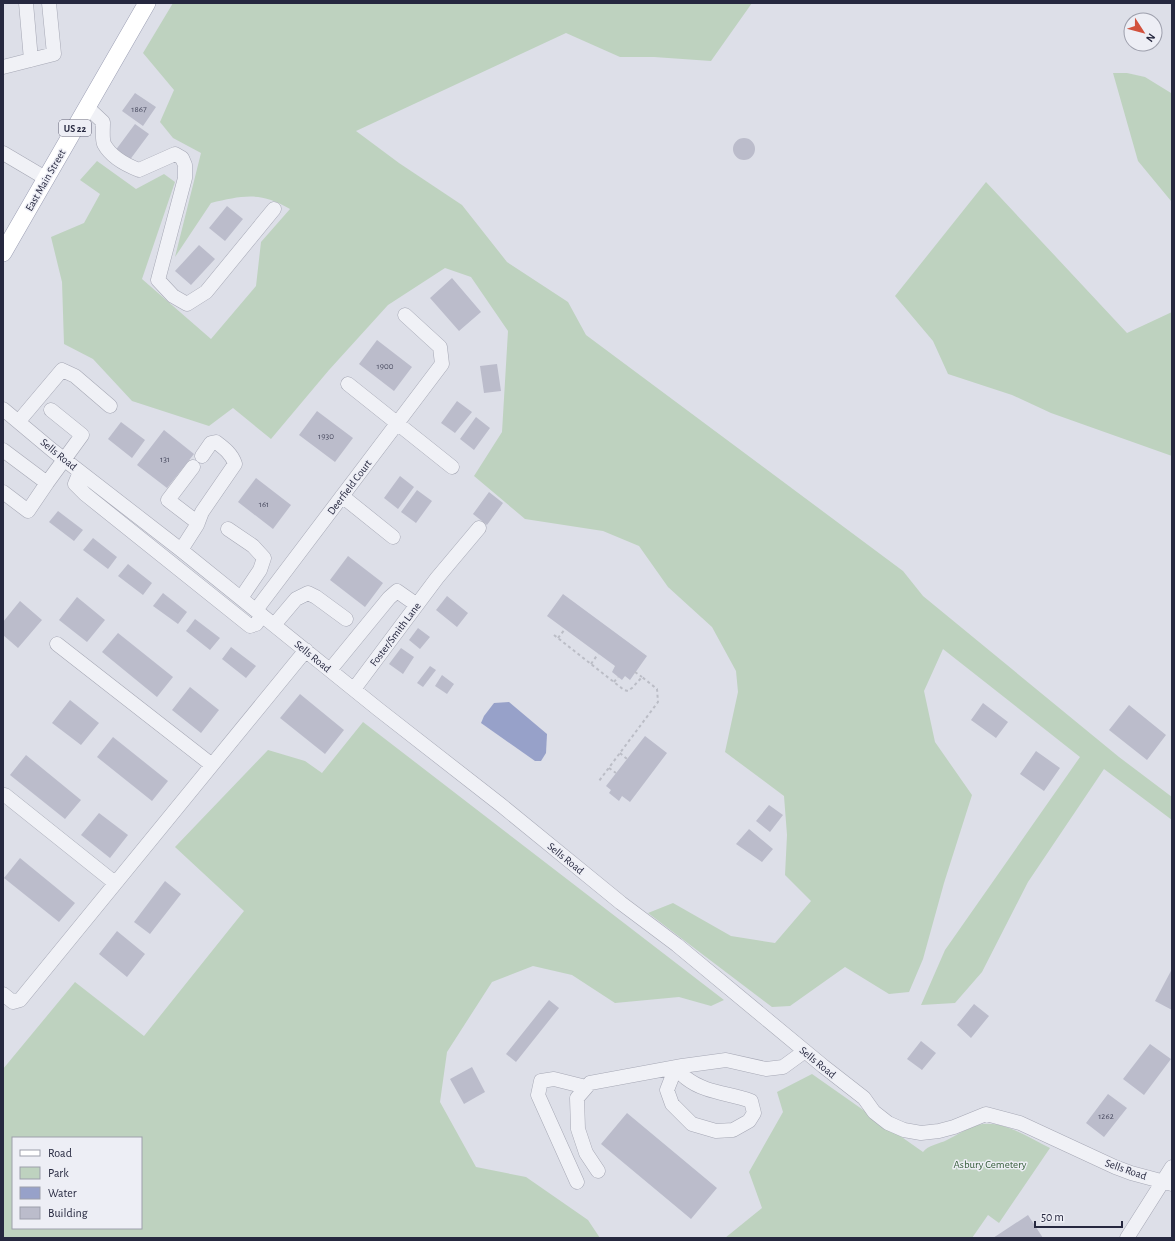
<svg xmlns="http://www.w3.org/2000/svg" width="1175" height="1241" font-family="'Alegreya Sans',sans-serif">
<style>
.green{fill:#bed2bf;fill-rule:evenodd}
.water{fill:#97a1c9}
.building{fill:#bbbccb}
.lines{fill:none;stroke-linecap:round;stroke-linejoin:round}
.minor-casing{stroke:#a6a8b5;stroke-width:15}
.major-casing{stroke:#9c9fb4;stroke-width:18}
.path{stroke:#bbbdc6;stroke-width:2;stroke-dasharray:3 3;stroke-linecap:butt}
.minor{stroke:#f0f1f6;stroke-width:14}
.major{stroke:#fff;stroke-width:17}
.labels{text-anchor:middle;stroke-width:3;stroke-linejoin:round;paint-order:stroke}
.number-label{font-size:9px;fill:#4b4d62}
.shield{fill:#edeef5;stroke:#626376;stroke-width:1}
.shield-label{font-size:10px;font-weight:bold;fill:#26283f}
.street-label{font-size:11px;fill:#26283f;stroke:#edeef5}
.park-label{font-size:11px;fill:#335b37;stroke:#edeef5}
</style>
<rect width="100%" height="100%" fill="#dddfe8"/>
<path class="green" d="M 173,3 L 752,3 L 711,61 L 654,57 L 620,57 L 566,33 L 356,131 L 399,163 L 462,205 L 507,262 L 568,302 L 586,335 L 903,571 L 923,596 L 1119,757 L 1172,797 L 1172,820 L 1104,769 L 1028,882 L 982,972 L 955,1003 L 921,1005 L 945,950 L 1080,757 L 943,649 L 924,691 L 935,742 L 972,795 L 944,883 L 923,959 L 909,992 L 889,994 L 845,967 L 790,1006 L 772,1007 L 648,913 L 673,903 L 731,936 L 775,943 L 811,901 L 785,875 L 787,835 L 784,796 L 725,752 L 738,692 L 736,671 L 712,627 L 668,587 L 639,546 L 603,531 L 525,519 L 474,476 L 502,432 L 508,331 L 471,277 L 445,268 L 388,305 L 329,370 L 271,439 L 233,408 L 209,426 L 132,401 L 93,359 L 64,344 L 62,282 L 51,237 L 84,223 L 100,194 L 80,180 L 97,161 L 136,189 L 164,174 L 175,182 L 142,279 L 211,339 L 256,286 L 261,242 L 290,209 C 260,191 242,196 211,203 L 175,257 L 201,153 L 173,138 L 160,122 L 174,90 L 143,53 Z
M 1113,73 L 1127,73 L 1145,77 L 1171,93 L 1172,96 L 1172,219 L 1171,201 L 1138,161 Z
M 986,182 L 1127,333 L 1172,312 L 1172,456 L 1051,413 L 1012,395 L 948,374 L 933,341 L 895,296 Z
M 363,722 L 724,1000 L 711,1006 L 679,997 L 615,1003 L 572,975 L 533,966 L 492,982 L 447,1052 L 440,1102 L 476,1167 L 526,1177 L 588,1220 L 600,1238 L 3,1238 L 3,1069 L 75,982 L 144,1036 L 244,911 L 175,847 L 268,750 L 305,761 L 322,773 ZM 13,1138 L 141,1138 L 141,1228 L 13,1228 Z
M 812,1074 L 923,1152 C 928,1145 939,1144 947,1140 C 957,1135 968,1128 978,1125 C 1002,1119 1029,1138 1050,1148 L 999,1223 L 988,1215 L 972,1238 L 725,1238 L 762,1208 L 749,1172 L 783,1112 L 777,1092 Z"/>
<path class="water" d="M 509,702 L 547,734 L 546,753 L 541,761 L 535,761 L 481,723 L 484,716 L 494,703 Z"/>
<path class="building" d="M 135,93 L 156,107 L 143,126 L 122,111 Z
M 135,124 L 149,134 L 129,161 L 115,151 Z
M733 149a11 11 0 1 1 22 0a11 11 0 1 1-22 0Z
M 227,206 L 243,219 L 225,241 L 209,228 Z
M 199,245 L 215,259 L 191,285 L 175,271 Z
M 452,278 L 481,312 L 459,331 L 430,298 Z
M 377,340 L 412,367 L 394,391 L 359,364 Z
M 497,364 L 501,391 L 484,393 L 480,366 Z
M 457,401 L 472,412 L 455,433 L 441,423 Z
M 317,411 L 353,438 L 335,462 L 299,435 Z
M 476,417 L 490,428 L 474,450 L 460,439 Z
M 121,422 L 145,440 L 132,458 L 108,439 Z
M 164,430 L 194,454 L 167,488 L 137,465 Z
M 400,476 L 414,487 L 398,509 L 384,498 Z
M 256,478 L 291,505 L 273,529 L 238,502 Z
M 417,490 L 432,501 L 416,523 L 401,512 Z
M 489,492 L 503,503 L 487,525 L 473,514 Z
M 58,511 L 83,530 L 74,541 L 49,522 Z
M 93,538 L 117,557 L 108,569 L 83,550 Z
M 348,556 L 383,583 L 365,607 L 330,580 Z
M 128,564 L 152,583 L 143,595 L 118,576 Z
M 163,593 L 187,612 L 178,624 L 153,606 Z
M 563,594 L 647,656 L 630,680 L 625,676 L 622,680 L 612,672 L 615,666 L 547,616 Z
M 447,596 L 468,613 L 457,627 L 436,610 Z
M 77,597 L 105,620 L 87,642 L 59,620 Z
M 20,601 L 42,620 L 18,648 L 3,635 L 3,622 Z
M 195,619 L 220,638 L 210,650 L 186,631 Z
M 418,628 L 430,637 L 420,649 L 409,640 Z
M 118,633 L 173,677 L 157,697 L 102,652 Z
M 231,647 L 256,666 L 246,678 L 222,659 Z
M 401,648 L 414,657 L 403,674 L 389,664 Z
M 430,666 L 436,670 L 423,687 L 417,683 Z
M 442,675 L 454,684 L 447,694 L 435,686 Z
M 190,687 L 219,710 L 201,733 L 172,710 Z
M 300,694 L 344,730 L 325,754 L 280,718 Z
M 70,700 L 99,723 L 81,745 L 52,723 Z
M 983,703 L 1008,722 L 996,738 L 971,720 Z
M 1129,705 L 1166,735 L 1147,760 L 1109,730 Z
M 645,736 L 667,753 L 630,802 L 622,796 L 619,801 L 609,793 L 611,790 L 606,786 Z
M 113,737 L 168,781 L 152,801 L 97,757 Z
M 1036,751 L 1060,768 L 1044,791 L 1020,774 Z
M 26,755 L 81,800 L 65,819 L 10,775 Z
M 769,805 L 783,815 L 770,832 L 756,821 Z
M 99,813 L 128,835 L 110,858 L 81,835 Z
M 749,829 L 773,849 L 762,862 L 736,844 Z
M 20,858 L 75,903 L 59,922 L 4,878 Z
M 165,881 L 181,894 L 150,934 L 134,922 Z
M 117,931 L 145,954 L 127,977 L 99,954 Z
M 1172,969 L 1172,1010 L 1155,1001 Z
M 549,1000 L 559,1008 L 516,1062 L 506,1054 Z
M 974,1004 L 989,1016 L 971,1038 L 957,1025 Z
M 921,1041 L 936,1053 L 922,1070 L 907,1059 Z
M 1150,1044 L 1171,1059 L 1144,1095 L 1123,1079 Z
M 472,1067 L 485,1092 L 464,1104 L 450,1079 Z
M 1108,1094 L 1127,1108 L 1104,1137 L 1086,1123 Z
M 627,1113 L 717,1188 L 691,1219 L 601,1144 Z
M 1028,1215 L 1043,1238 L 993,1238 Z"/>
<g class="lines">
<defs>
<path id="minor" d="M 26,3 L 31,60
M 3,67 L 54,54 L 49,3
M 87,107 L 103,122 C 103,128 102,139 104,144 C 111,157 126,165 139,170 L 175,154 L 182,158 L 185,165 L 185,178 L 158,280 L 173,296 L 187,304 L 206,292 L 274,209
M 3,153 L 47,179
M 348,384 L 452,467
M 3,409 L 52,450 L 181,550 L 378,709 L 501,805 L 621,903 L 677,945 L 823,1066 L 864,1098 L 874,1112 L 888,1123 L 904,1130 L 921,1133 L 939,1131 L 954,1127 L 986,1114 L 1020,1123 L 1115,1167 L 1131,1173 L 1172,1184
M 19,421 L 62,370 L 75,376 L 110,406
M 3,450 L 47,483 L 28,511 L 3,492
M 193,467 L 168,500 L 198,523
M 80,472 L 75,484 L 85,494 L 250,626 L 256,624 L 262,615
M 47,483 L 82,435 L 51,410
M 342,496 L 393,537
M 228,529 L 253,546 L 264,558 L 260,570 L 241,598
M 181,550 L 197,525 L 202,512 L 235,464 C 232,454 224,448 216,442 L 211,443 L 202,456
M 256,610 L 442,364 L 440,347 L 405,315
M 274,625 L 296,599 L 308,593 L 316,597 L 346,619
M 57,644 L 212,765
M 330,670 L 389,598 L 397,591 L 417,605
M 354,689 L 437,578 L 479,528
M 5,795 L 115,883
M 3,994 L 13,1002 L 20,1000 L 306,650
M 676,1067 C 679,1071 682,1075 686,1078 C 705,1093 729,1093 751,1101 L 754,1113 L 749,1121 L 733,1130 L 716,1131 L 692,1124 L 672,1104 L 667,1090 Z
M 598,1171 L 586,1153 L 578,1129 L 577,1098 L 590,1083 L 682,1066 L 726,1060 L 766,1069 L 783,1067 L 805,1051
M 577,1182 L 538,1095 L 541,1081 L 554,1079 L 586,1087
M 1127,1238 L 1172,1167"/>
<path id="major" d="M 3,253 L 147,3"/>
</defs>
<use href="#minor" class="minor-casing"/>
<use href="#major" class="major-casing"/>
<path class="path" d="M 554,635 L 624,690 L 628,691 L 632,688 L 642,677 L 657,689 L 658,702 L 599,781
M 558,638 L 565,629
M 591,664 L 598,654
M 635,672 L 642,677
M 614,682 L 618,677
M 620,753 L 627,759
M 609,768 L 616,773"/>
<use href="#minor" class="minor"/>
<use href="#major" class="major"/>
</g>
<g class="labels">
<g class="number-label">
<text x="139" y="112">1867</text>
<text x="385" y="369">1900</text>
<text x="326" y="439">1930</text>
<text x="165" y="462">131</text>
<text x="264" y="507">161</text>
<text x="1106" y="1119">1262</text>
</g>
<rect class="shield" x="59" y="120" width="32" height="16" rx="3"/>
<g class="shield-label">
<text x="75" y="132">US 22</text>
</g>
<g class="street-label">
<text transform="translate(45 180) rotate(-60)" y="4">East Main Street</text>
<text transform="translate(59 454) rotate(39)" y="4">Sells Road</text>
<text transform="translate(349 487) rotate(-53)" y="4">Deerfield Court</text>
<text transform="translate(395 634) rotate(-53)" y="4">Foster/Smith Lane</text>
<text transform="translate(313 656) rotate(39)" y="4">Sells Road</text>
<text transform="translate(566 858) rotate(39)" y="4">Sells Road</text>
<text transform="translate(818 1062) rotate(39)" y="4">Sells Road</text>
<text transform="translate(1126 1169) rotate(19)" y="4">Sells Road</text>
</g>
<g class="park-label">
<text x="990" y="1168">Asbury Cemetery</text>
</g>
</g>
<rect width="1175" height="1241" fill="none" stroke="#26283f" stroke-width="8"/>
<rect x="12" y="1137" width="130" height="92" fill="#edeef5" stroke="#9d9fac"/>
<rect x="20" y="1150" width="20" height="6" fill="#ffffff" stroke="#9d9fac"/>
<text x="48" y="1157" font-size="12" fill="#26283f">Road</text>
<rect x="20" y="1167" width="20" height="12" fill="#bed2bf" stroke="#9d9fac"/>
<text x="48" y="1177" font-size="12" fill="#26283f">Park</text>
<rect x="20" y="1187" width="20" height="12" fill="#97a1c9" stroke="#9d9fac"/>
<text x="48" y="1197" font-size="12" fill="#26283f">Water</text>
<rect x="20" y="1207" width="20" height="12" fill="#bbbccb" stroke="#9d9fac"/>
<text x="48" y="1217" font-size="12" fill="#26283f">Building</text>
<g transform="translate(1143 32) rotate(126)"><circle r="19" fill="#edeef5" stroke="#9d9fac"/>
<path d="M0-3L7 15L0 10L-7 15Z" fill="#d2513d"/>
<text y="-6" font-size="11" font-weight="bold" text-anchor="middle" fill="#26283f">N</text>
</g>
<path d="M1035 1221v6h87v-6" fill="none" stroke="#26283f" stroke-width="2"/>
<text x="1041" y="1221" font-size="12" fill="#26283f" stroke="#edeef5" stroke-width="3" paint-order="stroke">50 m</text>
</svg>
